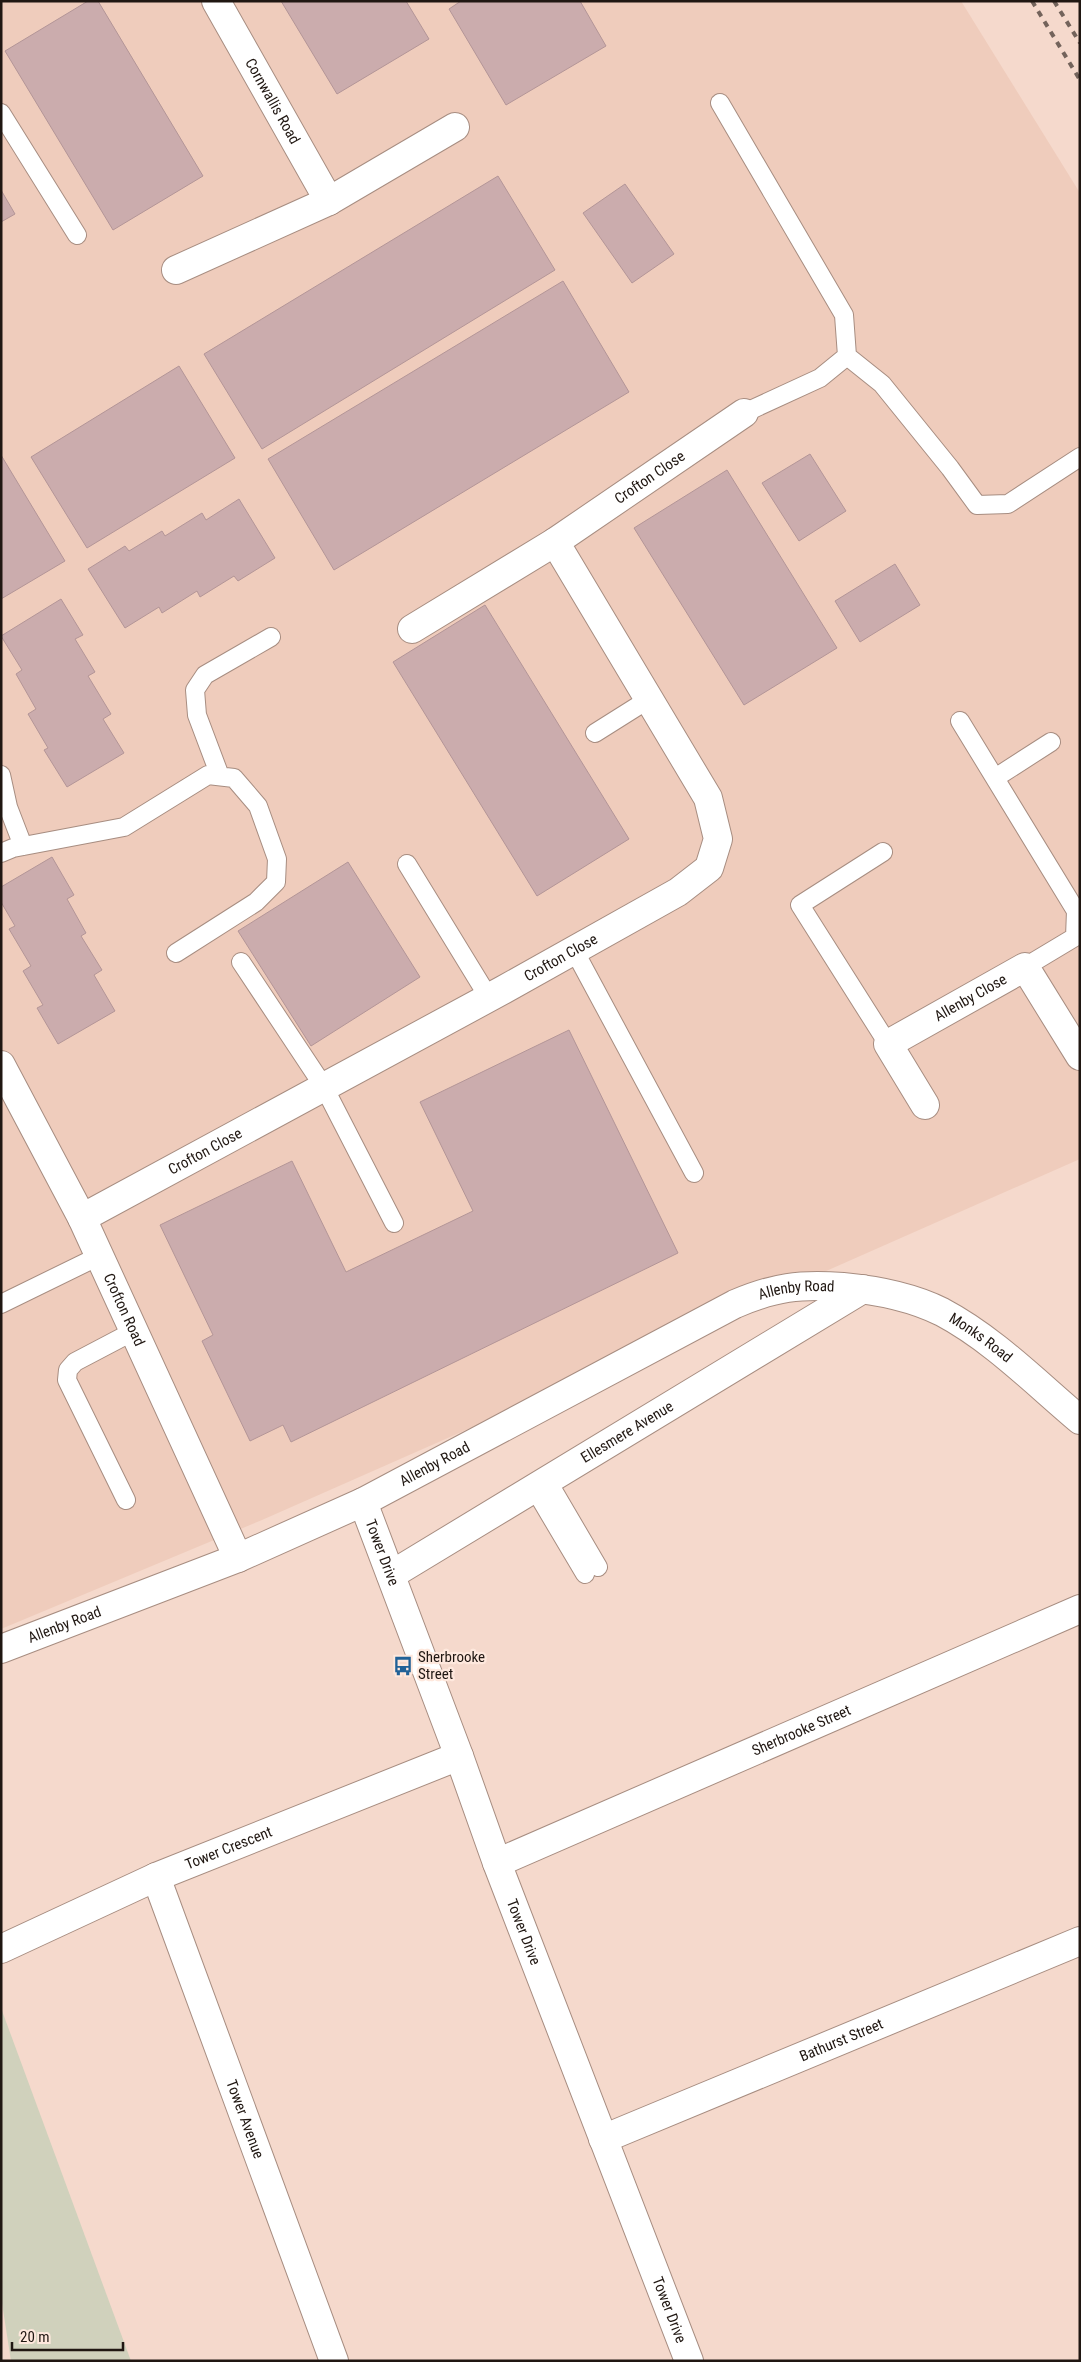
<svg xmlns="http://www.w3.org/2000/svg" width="1081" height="2362" font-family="'Roboto Condensed',sans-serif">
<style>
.built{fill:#efccbc}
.green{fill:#d0d1bc}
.building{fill:#cbacad;stroke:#b39597}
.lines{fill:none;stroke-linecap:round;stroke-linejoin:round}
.lane-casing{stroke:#a78d81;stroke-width:20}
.street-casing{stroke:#a78d81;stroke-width:30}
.secondary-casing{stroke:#a78d81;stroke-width:30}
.lane{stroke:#fff;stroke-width:18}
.street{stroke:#fff;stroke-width:28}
.secondary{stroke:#fff;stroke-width:28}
.rail{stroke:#73635b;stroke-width:4;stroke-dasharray:6 6;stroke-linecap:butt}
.labels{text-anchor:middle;stroke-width:4.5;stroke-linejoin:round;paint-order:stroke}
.street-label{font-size:15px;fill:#201712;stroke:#fee8dd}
.poi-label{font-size:15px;fill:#201712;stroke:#fee8dd;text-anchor:start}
</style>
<rect width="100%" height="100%" fill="#f5d9cc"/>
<path class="built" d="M 1,1 L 961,1 L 1080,193 L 1080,1159 L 262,1520 L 1,1629 Z"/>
<path class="green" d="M 1,2008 L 131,2361 L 11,2361 L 1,2297 Z"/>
<path class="building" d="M 88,1 L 98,1 L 203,176 L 113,230 L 5,51 Z
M 281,1 L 406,1 L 429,39 L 337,94 Z
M 461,1 L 580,1 L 606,46 L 506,105 L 449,9 Z
M 498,176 L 555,270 L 262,449 L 204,354 Z
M 625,184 L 674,254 L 632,283 L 583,213 Z
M 1,190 L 15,214 L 1,222 Z
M 563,281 L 629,392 L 334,570 L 268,459 Z
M 179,366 L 235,458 L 87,548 L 31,457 Z
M 810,454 L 846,511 L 799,541 L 762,483 Z
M 1,455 L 65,561 L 1,599 Z
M 727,470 L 837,648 L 744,705 L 634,528 Z
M 239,499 L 275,558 L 238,581 L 234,576 L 200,597 L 197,591 L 162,613 L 159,607 L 125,628 L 88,569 L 125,546 L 129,551 L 162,531 L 165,536 L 202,513 L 206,520 Z
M 895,564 L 920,605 L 860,642 L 835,601 Z
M 61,599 L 83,635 L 75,639 L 95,672 L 88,676 L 111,714 L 103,719 L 124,753 L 67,787 L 44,750 L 48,748 L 28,714 L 36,709 L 16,674 L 22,670 L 1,636 Z
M 485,605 L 629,839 L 537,896 L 393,662 Z
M 52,857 L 74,895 L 67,899 L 86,933 L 81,936 L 102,970 L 94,975 L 115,1011 L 58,1044 L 37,1008 L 43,1005 L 23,971 L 31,966 L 9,929 L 15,926 L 1,902 L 1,887 Z
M 348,862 L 420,977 L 311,1046 L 238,931 Z
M 569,1030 L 678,1253 L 291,1442 L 283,1425 L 250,1441 L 202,1341 L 213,1335 L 160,1225 L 292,1161 L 346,1272 L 473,1211 L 420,1102 Z"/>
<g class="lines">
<defs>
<path id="lane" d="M 720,103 L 844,315 L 847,356 L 820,378 L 744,413
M 1,113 L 77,235
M 847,356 L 882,384 L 950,468 L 977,505 L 1008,504 L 1080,457
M 960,721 L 1076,911 L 1075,937 L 1025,967
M 595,733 L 649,699
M 1,775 L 8,807 L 23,846
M 220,776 L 197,715 L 195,690 L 205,675 L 271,637
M 995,778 L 1051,742
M 883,852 L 800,905 L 888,1044
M 1,853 L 13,848 L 124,827 L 208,775 L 234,778 L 258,806 L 277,859 L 276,882 L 256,902 L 176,953
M 407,864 L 489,998
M 574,950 L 694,1173
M 241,962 L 324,1087 L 394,1223
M 1,1304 L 99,1256
M 547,1480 L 598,1567
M 534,1488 L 585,1574
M 126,1500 L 67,1380 L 68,1370 L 75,1362 L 134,1331"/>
<g id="street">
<path id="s1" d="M 216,1 L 329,201 L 455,127"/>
<path d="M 176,270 L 329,201"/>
<path d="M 412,629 L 555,542"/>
<path id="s2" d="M 1,1065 L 82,1218 L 238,1558"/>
<path id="s3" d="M 925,1105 L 888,1044 L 1025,967 L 1080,1056"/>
<path id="s4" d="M 82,1218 L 503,990 L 678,892 L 709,868 L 718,839 L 708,798 L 555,542 L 744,413"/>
<path id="s5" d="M 363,1502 L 459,1756 L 497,1863 L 689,2361"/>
<path id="s6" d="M 391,1575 L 863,1289"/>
<path id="s7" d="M 497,1863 L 1080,1609"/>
<path id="s8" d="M 156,1877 L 334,2361"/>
<path id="s9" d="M 1,1949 L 156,1877 L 459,1756"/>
<path id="s10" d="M 603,2139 L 1080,1941"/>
</g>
<g id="secondary">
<path id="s11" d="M 1,1649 L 238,1558 L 363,1502 L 735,1304 C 775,1287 799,1284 843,1287 C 876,1290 912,1297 942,1312 C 993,1339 1036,1383 1080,1420"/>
</g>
</defs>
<use href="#lane" class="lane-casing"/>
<use href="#street" class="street-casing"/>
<use href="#secondary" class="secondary-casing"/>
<use href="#lane" class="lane"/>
<use href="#street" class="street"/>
<use href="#secondary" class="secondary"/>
<path class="rail" d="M 1032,1 L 1080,80
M 1054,1 L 1080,43"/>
</g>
<defs>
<symbol id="bus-bare" viewBox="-9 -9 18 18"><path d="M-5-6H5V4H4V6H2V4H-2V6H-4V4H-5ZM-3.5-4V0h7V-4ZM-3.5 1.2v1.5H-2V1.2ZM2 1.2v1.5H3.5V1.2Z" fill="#216197" stroke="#fee8dd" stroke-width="2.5" paint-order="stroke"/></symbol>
</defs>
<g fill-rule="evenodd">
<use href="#bus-bare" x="389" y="1652" width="28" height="28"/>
</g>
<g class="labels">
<g class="street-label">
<text dy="5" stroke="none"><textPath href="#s1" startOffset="115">Cornwallis Road</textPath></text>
<text dy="5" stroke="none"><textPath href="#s4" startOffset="1204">Crofton Close</textPath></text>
<text dy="5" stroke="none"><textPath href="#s4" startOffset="545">Crofton Close</textPath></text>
<text dy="5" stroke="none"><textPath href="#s3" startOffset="166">Allenby Close</textPath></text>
<text dy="5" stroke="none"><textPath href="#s4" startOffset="140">Crofton Close</textPath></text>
<text dy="5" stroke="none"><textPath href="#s11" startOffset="876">Allenby Road</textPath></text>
<text dy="5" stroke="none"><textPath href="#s2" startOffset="274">Crofton Road</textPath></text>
<text dy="5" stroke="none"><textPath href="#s11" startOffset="1072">Monks Road</textPath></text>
<text dy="5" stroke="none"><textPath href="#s6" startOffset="276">Ellesmere Avenue</textPath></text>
<text dy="5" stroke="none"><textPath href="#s11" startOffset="472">Allenby Road</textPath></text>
<text dy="5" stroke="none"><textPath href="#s5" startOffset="54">Tower Drive</textPath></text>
<text dy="5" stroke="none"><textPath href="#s11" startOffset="68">Allenby Road</textPath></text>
<text dy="5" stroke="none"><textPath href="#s7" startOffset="332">Sherbrooke Street</textPath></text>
<text dy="5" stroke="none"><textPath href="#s9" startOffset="249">Tower Crescent</textPath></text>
<text dy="5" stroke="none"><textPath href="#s5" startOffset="459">Tower Drive</textPath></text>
<text dy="5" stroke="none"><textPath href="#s10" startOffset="258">Bathurst Street</textPath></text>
<text dy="5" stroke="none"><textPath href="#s8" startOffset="258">Tower Avenue</textPath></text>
<text dy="5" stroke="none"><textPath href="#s5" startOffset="864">Tower Drive</textPath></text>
</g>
<g class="poi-label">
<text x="418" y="1662">Sherbrooke<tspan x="418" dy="17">Street</tspan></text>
</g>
</g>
<rect width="1081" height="2362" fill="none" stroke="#201712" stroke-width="5"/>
<path d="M12 2342v8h111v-8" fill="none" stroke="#201712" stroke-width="2.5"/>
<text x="20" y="2342" font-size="15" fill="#201712" stroke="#fee8dd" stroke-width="4" paint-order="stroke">20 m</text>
</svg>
